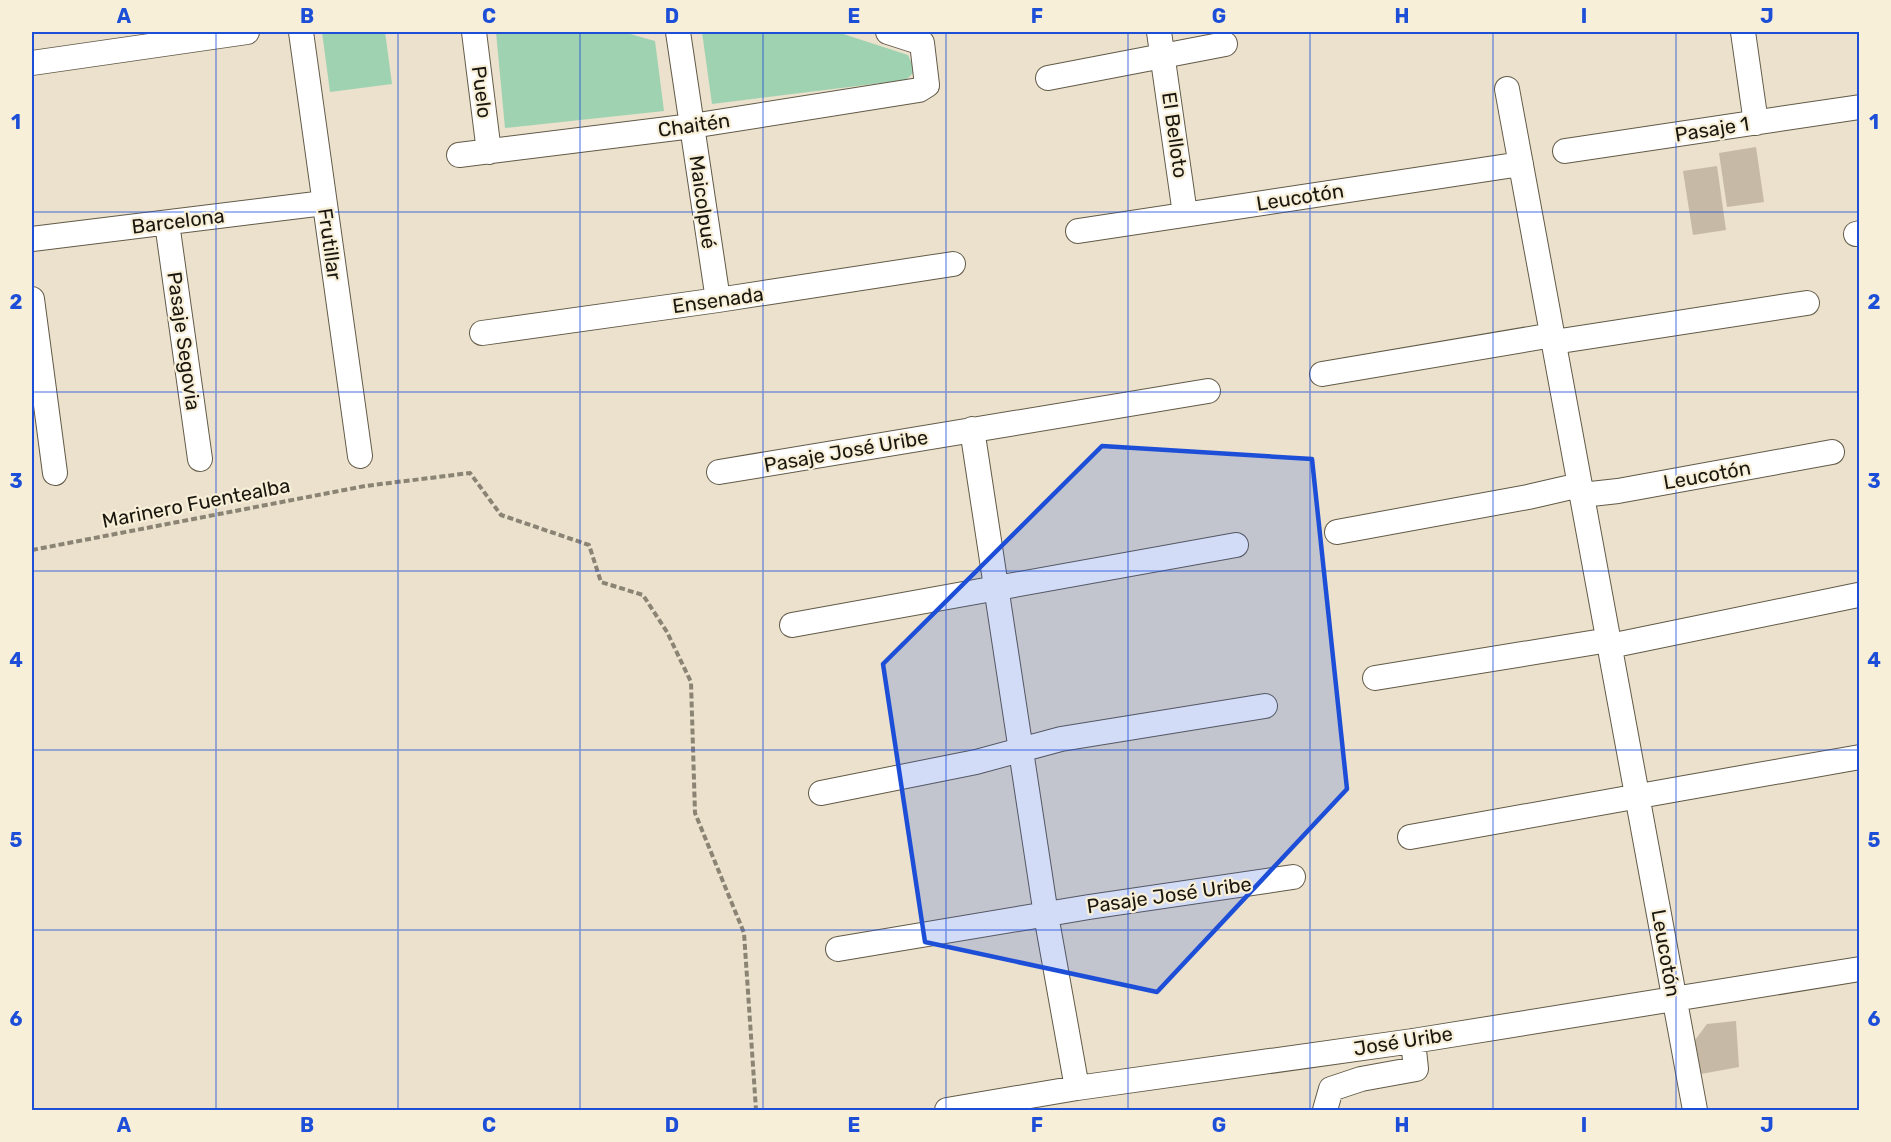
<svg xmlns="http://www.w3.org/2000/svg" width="1891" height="1142" font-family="Rubik,sans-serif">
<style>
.green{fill:#9fd2b1}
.building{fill:#c6b9a6}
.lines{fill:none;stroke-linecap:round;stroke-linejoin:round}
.minor-casing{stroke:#625a48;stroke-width:26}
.path{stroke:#8b8475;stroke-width:4;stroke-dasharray:6 3;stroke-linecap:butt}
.minor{stroke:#fff;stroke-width:24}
.marked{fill:#1d4ed8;fill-opacity:0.2;stroke:#1d4ed8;stroke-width:4.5;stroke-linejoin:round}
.grid{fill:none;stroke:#1d4ed8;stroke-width:1.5;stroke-opacity:0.55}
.labels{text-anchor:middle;stroke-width:4.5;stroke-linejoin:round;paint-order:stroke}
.street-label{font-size:20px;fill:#1a170f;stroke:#f8efd9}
.neatline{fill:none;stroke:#1d4ed8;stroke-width:2}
.grid-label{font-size:20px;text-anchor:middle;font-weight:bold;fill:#1d4ed8}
</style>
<rect width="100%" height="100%" fill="#ebe1cc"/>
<path class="green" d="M 322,32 L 385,32 L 392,84 L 330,92 Z
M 496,32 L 623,32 L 655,41 L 664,111 L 505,128 Z
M 702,32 L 837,32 L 908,55 L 915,71 L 906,80 L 712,104 Z"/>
<path class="building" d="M 1756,147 L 1764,202 L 1727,207 L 1719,153 Z
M 1717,166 L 1726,230 L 1693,235 L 1683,171 Z
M 1736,1021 L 1739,1067 L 1701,1074 L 1695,1040 L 1707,1024 Z"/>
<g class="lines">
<defs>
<path id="minor" d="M 301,32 L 360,456
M 474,32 L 489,152
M 678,32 L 718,300
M 1159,32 L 1185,214
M 1743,32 L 1756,123
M 32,63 L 247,32
M 1048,78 L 1225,44
M 1507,89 L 1695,1110
M 1565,151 L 1860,107
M 459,155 L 692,126 L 919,90 L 927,85 L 922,43 L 888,32
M 167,223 L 200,459
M 1078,231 L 1521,164
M 1856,234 L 1860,233
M 32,239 L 324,203
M 32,299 L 55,473
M 482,333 L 718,300 L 953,264
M 1554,342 L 1807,303
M 1322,374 L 1553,335
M 972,429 L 1046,915 L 1077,1088
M 719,472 L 1208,391
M 1582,495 L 1618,491 L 1832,452
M 1337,532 L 1528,497 L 1580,485
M 792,625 L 1236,545
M 1610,646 L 1858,595
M 1375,678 L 1609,640
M 821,793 L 976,762 L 1061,739 L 1265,706
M 1410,837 C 1560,809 1710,784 1860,757
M 838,949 L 1089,907 L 1293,877
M 947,1110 L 1077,1088 L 1413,1041 L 1860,969
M 1325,1110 L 1331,1089 L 1361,1079 L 1416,1069 L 1413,1041"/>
</defs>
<use href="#minor" class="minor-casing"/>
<path class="path" d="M 32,550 L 365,486 L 470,473 L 501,515 L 589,545 L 601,582 L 643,595 L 667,632 L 691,682 L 695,813 L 744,933 L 756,1110"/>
<use href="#minor" class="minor"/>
</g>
<path class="marked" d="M 1102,446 L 1312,459 L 1347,789 L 1157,992 L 925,942 L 883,664 Z"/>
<path class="grid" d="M 216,32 L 216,1110M 398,32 L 398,1110M 580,32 L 580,1110M 763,32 L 763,1110M 946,32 L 946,1110M 1128,32 L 1128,1110M 1310,32 L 1310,1110M 1493,32 L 1493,1110M 1676,32 L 1676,1110M 32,212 L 1860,212M 32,392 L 1860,392M 32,571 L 1860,571M 32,750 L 1860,750M 32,930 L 1860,930"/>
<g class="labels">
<g class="street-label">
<text transform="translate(482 92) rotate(83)" y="7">Puelo</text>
<text transform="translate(694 125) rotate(-8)" y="7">Chaitén</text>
<text transform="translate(1712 129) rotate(-9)" y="7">Pasaje 1</text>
<text transform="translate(1175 135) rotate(82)" y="7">El Belloto</text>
<text transform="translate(1300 197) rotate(-9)" y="7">Leucotón</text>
<text transform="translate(703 202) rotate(82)" y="7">Maicolpué</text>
<text transform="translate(178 221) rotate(-7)" y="7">Barcelona</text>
<text transform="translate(330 244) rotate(82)" y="7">Frutillar</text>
<text transform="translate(718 300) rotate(-8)" y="7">Ensenada</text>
<text transform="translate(184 341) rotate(82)" y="7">Pasaje Segovia</text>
<text transform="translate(846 451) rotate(-10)" y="7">Pasaje José Uribe</text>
<text transform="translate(1707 475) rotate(-10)" y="7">Leucotón</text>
<text transform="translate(196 503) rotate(-11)" y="7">Marinero Fuentealba</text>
<text transform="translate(1169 895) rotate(-8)" y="7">Pasaje José Uribe</text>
<text transform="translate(1666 953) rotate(80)" y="7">Leucotón</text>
<text transform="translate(1403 1041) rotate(-9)" y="7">José Uribe</text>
</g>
</g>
<rect width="1891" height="1142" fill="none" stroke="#f8efd9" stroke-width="66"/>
<rect x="33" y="33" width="1825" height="1076" class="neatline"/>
<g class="grid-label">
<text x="124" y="23">A</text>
<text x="307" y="23">B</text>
<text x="489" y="23">C</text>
<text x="672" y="23">D</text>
<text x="854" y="23">E</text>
<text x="1037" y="23">F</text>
<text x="1219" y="23">G</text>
<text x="1402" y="23">H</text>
<text x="1584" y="23">I</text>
<text x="1767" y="23">J</text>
<text x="16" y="129">1</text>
<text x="1874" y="129">1</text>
<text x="16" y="309">2</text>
<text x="1874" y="309">2</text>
<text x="16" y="488">3</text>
<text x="1874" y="488">3</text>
<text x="16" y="667">4</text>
<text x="1874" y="667">4</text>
<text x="16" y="847">5</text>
<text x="1874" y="847">5</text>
<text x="16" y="1026">6</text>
<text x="1874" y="1026">6</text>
<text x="124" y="1132">A</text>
<text x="307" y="1132">B</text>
<text x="489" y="1132">C</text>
<text x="672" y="1132">D</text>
<text x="854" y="1132">E</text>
<text x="1037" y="1132">F</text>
<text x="1219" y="1132">G</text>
<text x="1402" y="1132">H</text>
<text x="1584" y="1132">I</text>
<text x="1767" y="1132">J</text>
</g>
</svg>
